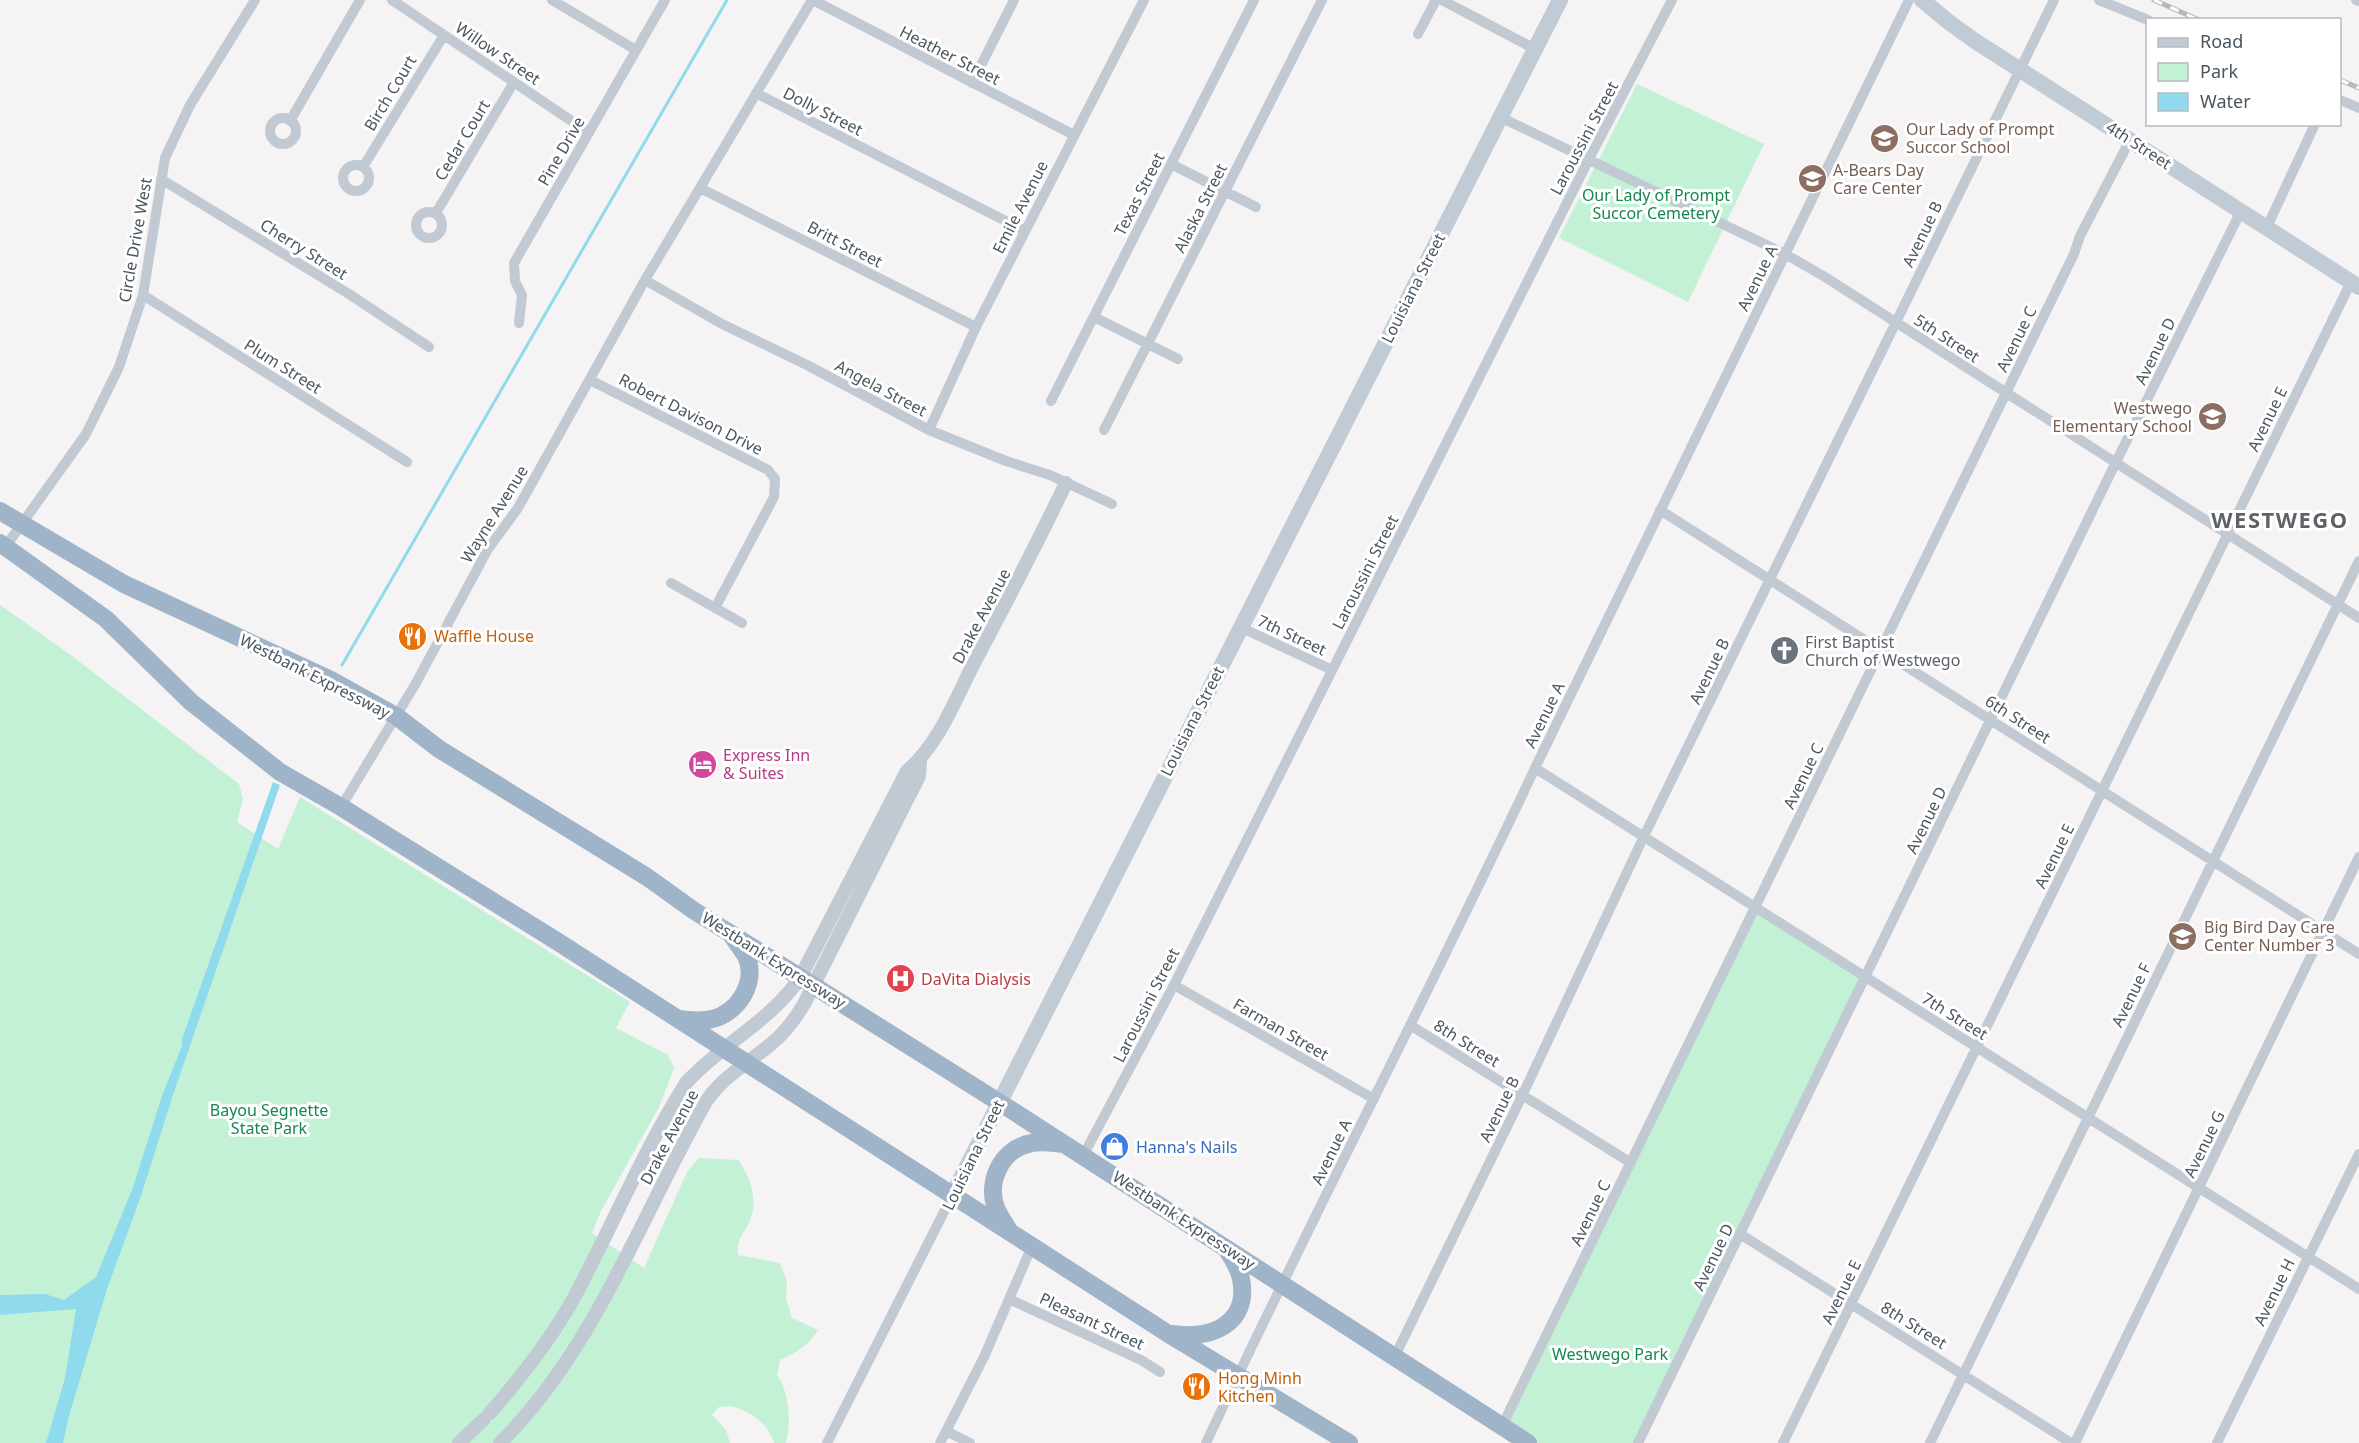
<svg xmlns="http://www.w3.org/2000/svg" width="2359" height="1443" font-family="'Noto Sans',sans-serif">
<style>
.green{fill:#c3f1d5}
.water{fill:#90daee}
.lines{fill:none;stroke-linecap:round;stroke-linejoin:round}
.stream{stroke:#90daee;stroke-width:3}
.minor{stroke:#c1cad2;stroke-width:10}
.tertiary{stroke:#c1cad2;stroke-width:14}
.secondary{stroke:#c1cbd6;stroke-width:16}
.trunk{stroke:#9fb4c9;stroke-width:18}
.rail-casing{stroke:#b5b8bd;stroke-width:5}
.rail{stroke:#fff;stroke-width:3;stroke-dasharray:9;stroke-linecap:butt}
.labels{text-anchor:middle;stroke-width:6;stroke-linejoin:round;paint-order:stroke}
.street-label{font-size:16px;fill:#4a5661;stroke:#fff}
.education-label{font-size:16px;fill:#785e54;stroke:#fff;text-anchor:start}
.park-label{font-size:16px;fill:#17864f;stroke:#fff}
.food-label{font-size:16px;fill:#c56008;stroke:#fff;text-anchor:start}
.worship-label{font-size:16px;fill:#5b616d;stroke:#fff;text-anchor:start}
.hotel-label{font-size:16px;fill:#b23c85;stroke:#fff;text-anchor:start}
.health-label{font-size:16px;fill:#be3a42;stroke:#fff;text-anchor:start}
.shop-label{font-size:16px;fill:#366cbe;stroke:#fff;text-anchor:start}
.district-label{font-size:22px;font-weight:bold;letter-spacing:1.5px;fill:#5f6368;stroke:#fff}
</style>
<rect width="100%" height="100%" fill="#f5f3f3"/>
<path class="green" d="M 1637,84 L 1764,144 L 1688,302 L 1559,238 Z
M 0,605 L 68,653 L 239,784 L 243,799 L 237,822 L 278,849 L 300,797 L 630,1002 L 616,1028 L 668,1055 L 674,1068 L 659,1107 L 601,1211 L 592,1233 L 644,1268 L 687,1172 L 699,1158 L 738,1160 C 749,1174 757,1196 752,1215 C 748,1230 735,1238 738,1255 L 780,1263 L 787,1281 L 786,1299 L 792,1318 L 818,1330 C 809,1345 796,1353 780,1360 L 777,1375 C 790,1394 791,1420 786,1443 L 774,1443 C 770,1426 751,1411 734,1407 C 730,1406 723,1407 719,1407 L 712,1415 L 726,1430 L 730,1443 L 0,1443 Z
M 1756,907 L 1866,977 L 1638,1443 L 1528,1443 L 1502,1426 Z"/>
<path class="water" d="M 273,782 L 280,785 L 173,1095 L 141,1196 L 107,1289 L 69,1416 L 63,1443 L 46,1443 L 65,1378 L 76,1309 L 0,1315 L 0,1295 L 45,1294 L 64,1300 L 96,1277 L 132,1190 L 163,1093 L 182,1046 L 182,1039 Z"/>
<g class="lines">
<path class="stream" d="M 342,665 L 727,0"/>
<path class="minor" d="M 392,0 L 588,132
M 552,0 L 636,50
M 813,0 L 1074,135
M 1442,0 L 1535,49
M 2099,0 L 2148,20
M 2356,0 L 2359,1
M 1418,34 L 1436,0
M 972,83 L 1014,0
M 756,93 L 1025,231
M 2340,100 L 2359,108
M 1500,117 L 1785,254 L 1825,277 L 2359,618
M270 131a13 13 0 1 1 26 0a13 13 0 1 1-26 0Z
M 290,121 L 360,0
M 1171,164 L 1256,207
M343 178a13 13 0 1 1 26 0a13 13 0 1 1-26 0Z
M 363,167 L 444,35
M 161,179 L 349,294 L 429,347
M 700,188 L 976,327
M416 225a13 13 0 1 1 26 0a13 13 0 1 1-26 0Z
M 436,213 L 514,82
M 2267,227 L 2315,124
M 645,280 L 722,324 L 807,365 L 929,430 L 1006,461 L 1050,475 L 1112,504
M 143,295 L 407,462
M 1094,317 L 1178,359
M 519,323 L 522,295 L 515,281 L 514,263 L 665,0
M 590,380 L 768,470 L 775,479 L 774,497 L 715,608
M 1051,401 L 1254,0
M 929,430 L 976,327 L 1144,0
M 1104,430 L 1322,0
M 1660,510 L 2359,954
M 6,546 L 86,434 L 119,367 L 143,295 L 165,158 L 190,105 L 255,0
M 671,583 L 742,623
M 1240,627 L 1332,670
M 1535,768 L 2359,1289
M 341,807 L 416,683 L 488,549 L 518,508 L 645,280 L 812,0
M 1174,985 L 1374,1099
M 1410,1025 L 1631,1163
M 1083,1156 L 1174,985 L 1588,161 L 1672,0
M 1740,1234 L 2071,1443
M 1009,1299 L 1141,1360 L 1160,1372
M 1395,1356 L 1522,1096 L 1644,836 L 2054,0
M 1502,1426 L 2006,393 L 2074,254 L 2080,236 L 2130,140
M 946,1431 L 970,1443
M 827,1443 L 952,1196
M 940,1443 L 984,1357 L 1032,1246
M 1206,1443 C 1312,1216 1429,994 1535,768 L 1909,0
M 1638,1443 L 2115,464 L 2241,211
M 1783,1443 L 2351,282
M 1930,1443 L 2359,561
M 2075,1443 L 2359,857
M 2217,1443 L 2359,1154"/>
<path class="tertiary" d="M 490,1413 C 522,1376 553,1337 576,1294 C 613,1224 644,1150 686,1083 C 721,1044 773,1020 801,976 L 907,771 C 939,744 955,700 974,663 C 1006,603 1037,544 1066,483
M 459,1443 L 484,1419
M 500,1443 C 596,1348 641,1215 707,1100 C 725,1075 748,1063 771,1044 C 785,1033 795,1019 804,1004 L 919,776 L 920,761"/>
<path class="secondary" d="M 1922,0 L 1950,23 L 1975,41 L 2359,287
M 952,1196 L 1560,0"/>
<path class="trunk" d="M 0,511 L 124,584 L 333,681 L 396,716 L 439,749 L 647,877 L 693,910 L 1013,1111 L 1528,1443
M 0,543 L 106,619 L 191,702 L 280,772 L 341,807 L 555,940 L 1167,1333 L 1349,1443
M 679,1019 C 691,1020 701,1022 712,1019 C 738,1013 758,982 746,956 C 742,950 737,943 733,937
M 1008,1229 C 1004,1222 999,1215 996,1208 C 986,1181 1002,1148 1032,1143 C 1042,1141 1053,1143 1064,1144
M 1172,1334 C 1209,1340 1250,1325 1241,1279 C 1239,1268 1233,1259 1227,1250"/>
<defs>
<path id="rail" d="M 2154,0 L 2199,20
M 2340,80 L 2359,88"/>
</defs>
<use href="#rail" class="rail-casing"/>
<use href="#rail" class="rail"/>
</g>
<defs>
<symbol id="school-disc" viewBox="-11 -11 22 22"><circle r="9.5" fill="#8d6e63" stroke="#fff"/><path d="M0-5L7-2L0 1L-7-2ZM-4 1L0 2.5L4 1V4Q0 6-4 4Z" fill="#fff"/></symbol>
<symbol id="restaurant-disc" viewBox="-11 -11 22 22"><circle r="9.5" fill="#e8710a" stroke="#fff"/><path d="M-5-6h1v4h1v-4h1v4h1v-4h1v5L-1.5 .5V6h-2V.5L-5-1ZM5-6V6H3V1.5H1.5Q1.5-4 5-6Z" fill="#fff"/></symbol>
<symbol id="church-disc" viewBox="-11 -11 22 22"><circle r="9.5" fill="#6b7280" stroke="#fff"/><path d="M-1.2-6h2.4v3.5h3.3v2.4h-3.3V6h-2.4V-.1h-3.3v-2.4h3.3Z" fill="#fff"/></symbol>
<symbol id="hotel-disc" viewBox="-11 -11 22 22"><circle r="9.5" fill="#d1479c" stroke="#fff"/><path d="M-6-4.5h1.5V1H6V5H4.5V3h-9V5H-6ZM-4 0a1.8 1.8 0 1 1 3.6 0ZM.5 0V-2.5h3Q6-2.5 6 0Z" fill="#fff"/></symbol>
<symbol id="hospital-disc" viewBox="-11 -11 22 22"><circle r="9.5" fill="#e0444e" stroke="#fff"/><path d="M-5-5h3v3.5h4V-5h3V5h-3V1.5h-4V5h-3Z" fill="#fff"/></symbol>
<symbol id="shop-disc" viewBox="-11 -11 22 22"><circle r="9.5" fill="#3f7fe0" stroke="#fff"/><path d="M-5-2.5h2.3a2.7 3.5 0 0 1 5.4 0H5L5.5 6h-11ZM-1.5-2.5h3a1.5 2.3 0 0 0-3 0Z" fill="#fff"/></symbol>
</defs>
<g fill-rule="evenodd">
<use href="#school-disc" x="1868" y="122" width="33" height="33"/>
<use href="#school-disc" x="1796" y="162" width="33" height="33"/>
<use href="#school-disc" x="2196" y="400" width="33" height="33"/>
<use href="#restaurant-disc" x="396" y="620" width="33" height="33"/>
<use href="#church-disc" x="1768" y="634" width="33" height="33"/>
<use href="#hotel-disc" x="686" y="748" width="33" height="33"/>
<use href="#school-disc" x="2166" y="920" width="33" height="33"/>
<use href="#hospital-disc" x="884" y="962" width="33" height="33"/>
<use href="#shop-disc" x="1098" y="1130" width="33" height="33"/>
<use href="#restaurant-disc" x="1180" y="1370" width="33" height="33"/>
</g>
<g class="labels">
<g class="street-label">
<text transform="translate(498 53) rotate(34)" y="6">Willow Street</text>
<text transform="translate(950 55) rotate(27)" y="6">Heather Street</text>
<text transform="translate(390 93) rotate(-59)" y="6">Birch Court</text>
<text transform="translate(823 111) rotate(27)" y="6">Dolly Street</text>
<text transform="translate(1584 138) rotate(-62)" y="6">Laroussini Street</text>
<text transform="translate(462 140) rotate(-59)" y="6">Cedar Court</text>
<text transform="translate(2139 145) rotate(33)" y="6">4th Street</text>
<text transform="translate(561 151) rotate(-60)" y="6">Pine Drive</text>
<text transform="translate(1139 194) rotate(-63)" y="6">Texas Street</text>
<text transform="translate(1020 207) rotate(-63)" y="6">Emile Avenue</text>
<text transform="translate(1200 208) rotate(-63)" y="6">Alaska Street</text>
<text transform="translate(1922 234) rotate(-64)" y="6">Avenue B</text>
<text transform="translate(135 240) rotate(-80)" y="6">Circle Drive West</text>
<text transform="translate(845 244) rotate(27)" y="6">Britt Street</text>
<text transform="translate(304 249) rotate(32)" y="6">Cherry Street</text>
<text transform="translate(1757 278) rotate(-64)" y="6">Avenue A</text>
<text transform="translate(1413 288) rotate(-63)" y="6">Louisiana Street</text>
<text transform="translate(1947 338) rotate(33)" y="6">5th Street</text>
<text transform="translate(2016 339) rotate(-64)" y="6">Avenue C</text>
<text transform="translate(2155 351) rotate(-64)" y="6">Avenue D</text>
<text transform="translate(283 366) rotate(32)" y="6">Plum Street</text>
<text transform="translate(881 388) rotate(28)" y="6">Angela Street</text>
<text transform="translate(691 414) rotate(27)" y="6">Robert Davison Drive</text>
<text transform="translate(2267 419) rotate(-64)" y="6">Avenue E</text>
<text transform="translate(494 514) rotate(-58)" y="6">Wayne Avenue</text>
<text transform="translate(1365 572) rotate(-63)" y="6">Laroussini Street</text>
<text transform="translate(981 616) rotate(-62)" y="6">Drake Avenue</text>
<text transform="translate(1292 635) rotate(25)" y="6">7th Street</text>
<text transform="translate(1709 671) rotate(-64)" y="6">Avenue B</text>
<text transform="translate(315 676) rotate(27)" y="6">Westbank Expressway</text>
<text transform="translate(1544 715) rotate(-64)" y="6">Avenue A</text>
<text transform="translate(2018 719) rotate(33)" y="6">6th Street</text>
<text transform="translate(1192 721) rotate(-63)" y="6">Louisiana Street</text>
<text transform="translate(1803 776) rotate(-64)" y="6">Avenue C</text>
<text transform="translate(1926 820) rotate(-64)" y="6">Avenue D</text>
<text transform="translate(2054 856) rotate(-64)" y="6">Avenue E</text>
<text transform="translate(774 960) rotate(32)" y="6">Westbank Expressway</text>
<text transform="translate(2131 995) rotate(-64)" y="6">Avenue F</text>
<text transform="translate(1146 1005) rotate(-63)" y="6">Laroussini Street</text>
<text transform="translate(1955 1016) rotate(32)" y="6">7th Street</text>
<text transform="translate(1281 1029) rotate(30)" y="6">Farman Street</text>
<text transform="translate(1467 1043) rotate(32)" y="6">8th Street</text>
<text transform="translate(1499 1109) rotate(-64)" y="6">Avenue B</text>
<text transform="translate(669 1137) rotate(-62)" y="6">Drake Avenue</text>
<text transform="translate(2204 1144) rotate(-64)" y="6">Avenue G</text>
<text transform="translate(1331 1152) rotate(-64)" y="6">Avenue A</text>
<text transform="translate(973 1155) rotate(-64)" y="6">Louisiana Street</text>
<text transform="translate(1590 1213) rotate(-64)" y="6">Avenue C</text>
<text transform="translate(1184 1220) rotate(33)" y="6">Westbank Expressway</text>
<text transform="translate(1713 1257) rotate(-64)" y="6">Avenue D</text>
<text transform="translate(1841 1292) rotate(-64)" y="6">Avenue E</text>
<text transform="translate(2274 1292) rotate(-64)" y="6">Avenue H</text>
<text transform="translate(1092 1321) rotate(25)" y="6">Pleasant Street</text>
<text transform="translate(1914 1325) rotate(32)" y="6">8th Street</text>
</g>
<g class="education-label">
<text x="1906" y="135">Our Lady of Prompt<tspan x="1906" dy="18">Succor School</tspan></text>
<text x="1833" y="176">A-Bears Day<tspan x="1833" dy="18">Care Center</tspan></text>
<text x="2192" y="414" text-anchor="end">Westwego<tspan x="2192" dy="18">Elementary School</tspan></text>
<text x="2204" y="933">Big Bird Day Care<tspan x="2204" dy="18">Center Number 3</tspan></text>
</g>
<g class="park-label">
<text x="1656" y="201">Our Lady of Prompt<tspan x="1656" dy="18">Succor Cemetery</tspan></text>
<text x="269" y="1116">Bayou Segnette<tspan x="269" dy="18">State Park</tspan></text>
<text x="1610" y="1360">Westwego Park</text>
</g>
<g class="food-label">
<text x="434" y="642">Waffle House</text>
<text x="1218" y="1384">Hong Minh<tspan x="1218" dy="18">Kitchen</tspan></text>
</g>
<g class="worship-label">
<text x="1805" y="648">First Baptist<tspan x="1805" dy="18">Church of Westwego</tspan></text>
</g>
<g class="hotel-label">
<text x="723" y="761">Express Inn<tspan x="723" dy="18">&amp; Suites</tspan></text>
</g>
<g class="health-label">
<text x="921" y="985">DaVita Dialysis</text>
</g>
<g class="shop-label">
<text x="1136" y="1153">Hanna's Nails</text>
</g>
<g class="district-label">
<text x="2280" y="528">WESTWEGO</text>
</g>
</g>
<rect x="2146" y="18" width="195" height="108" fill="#ffffff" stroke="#b7bbc0" stroke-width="1.5"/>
<rect x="2158" y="38" width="30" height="9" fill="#c1cbd6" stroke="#b7bbc0" stroke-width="1.5"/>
<text x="2200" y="48" font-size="18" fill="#4a5661">Road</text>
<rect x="2158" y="63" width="30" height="18" fill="#c3f1d5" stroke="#b7bbc0" stroke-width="1.5"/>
<text x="2200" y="78" font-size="18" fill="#4a5661">Park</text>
<rect x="2158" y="93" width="30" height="18" fill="#90daee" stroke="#b7bbc0" stroke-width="1.5"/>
<text x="2200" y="108" font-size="18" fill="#4a5661">Water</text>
</svg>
